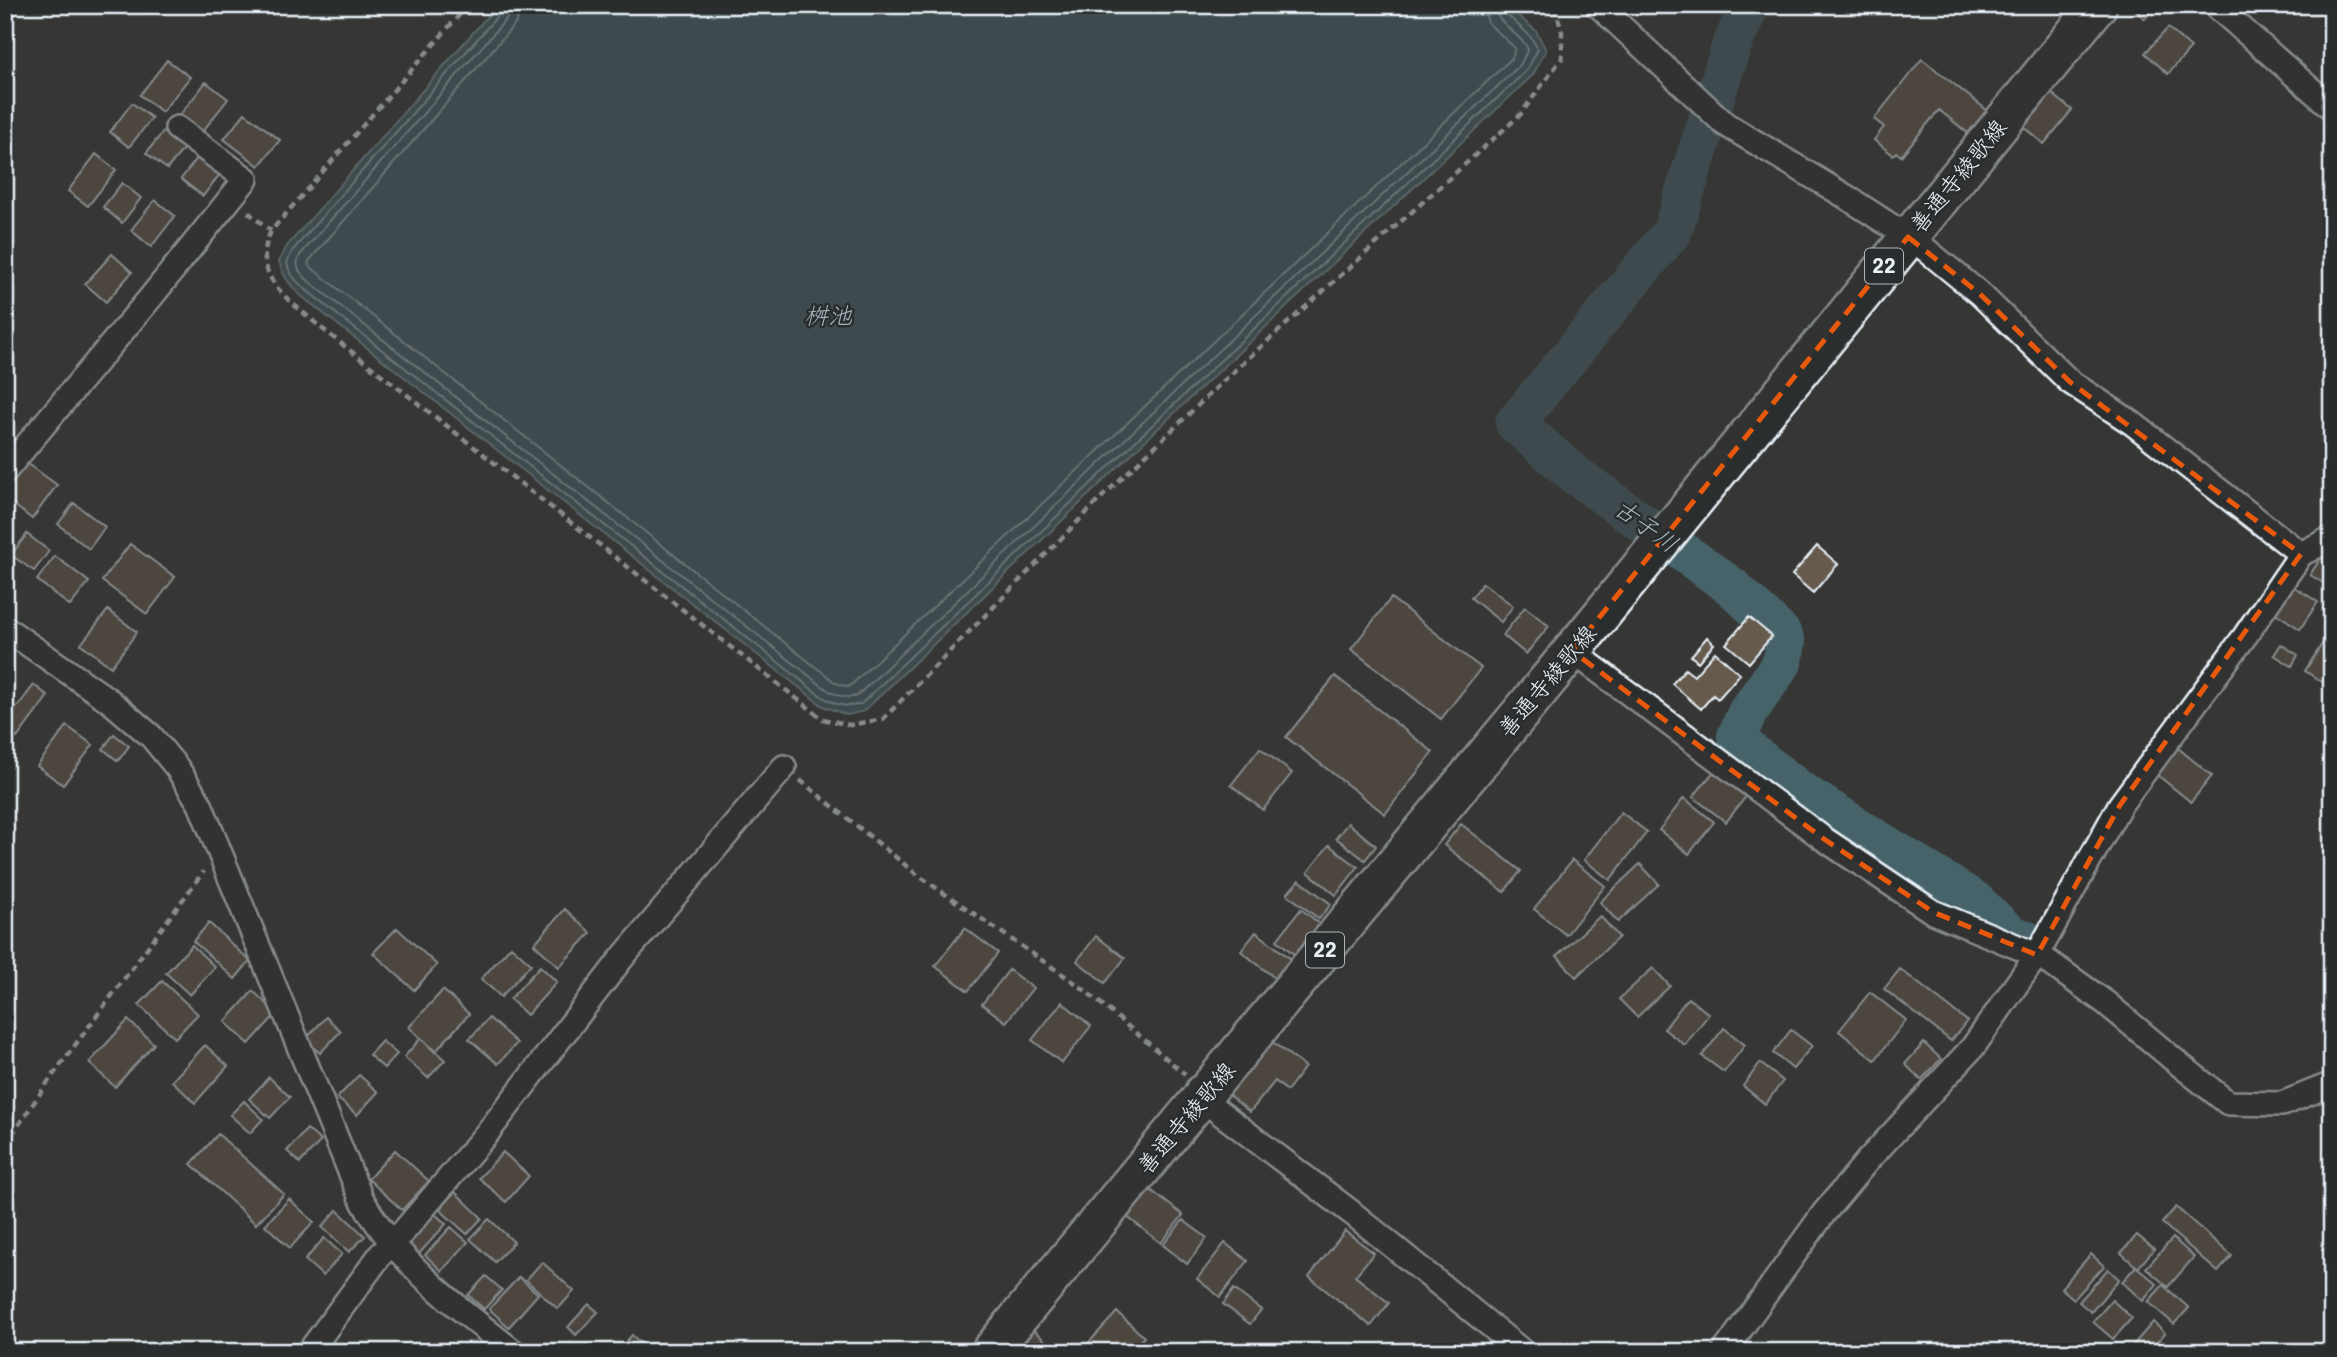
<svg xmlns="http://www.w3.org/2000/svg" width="2337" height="1357" font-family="Mali,'Klee One',sans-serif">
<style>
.water{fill:#46636b;stroke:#879ca3;stroke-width:2}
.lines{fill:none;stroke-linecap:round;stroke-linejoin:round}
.shore{stroke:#a7b8c0;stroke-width:2}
.river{stroke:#46636b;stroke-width:40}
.building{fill:#665a4d;stroke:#e8f1f8;stroke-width:2}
.street-casing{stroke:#e8f1f8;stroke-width:28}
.primary-casing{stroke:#e8f1f8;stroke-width:42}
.path{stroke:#e8f1f8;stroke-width:4.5;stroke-dasharray:7 5;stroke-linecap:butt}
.street{stroke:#2a2d2e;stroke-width:23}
.primary{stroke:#2a2d2e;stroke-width:37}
.marked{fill:none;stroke:#e8590c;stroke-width:5;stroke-dasharray:14 9;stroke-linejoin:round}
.labels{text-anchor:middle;stroke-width:5;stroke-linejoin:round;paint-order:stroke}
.shield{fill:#2a2d2e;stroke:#afb6bb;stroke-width:2}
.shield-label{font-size:21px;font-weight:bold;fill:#e8f1f8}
.street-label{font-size:23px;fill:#e8f1f8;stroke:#2a2d2e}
.water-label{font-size:24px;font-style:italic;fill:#a7b8c0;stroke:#2a2d2e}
</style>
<rect width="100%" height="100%" fill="#363634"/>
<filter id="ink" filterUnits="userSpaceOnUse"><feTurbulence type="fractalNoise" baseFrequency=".0143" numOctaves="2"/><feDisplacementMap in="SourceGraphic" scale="14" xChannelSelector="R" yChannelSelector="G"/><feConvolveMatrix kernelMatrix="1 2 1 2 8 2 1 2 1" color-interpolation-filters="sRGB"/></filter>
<g filter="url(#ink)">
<path class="water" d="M 497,5 L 1506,5 L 1536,31 L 1546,50 L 1533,75 L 1149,437 L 864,711 L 847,715 L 823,706 L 787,678 L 300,295 C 289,284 283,276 279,261 L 287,246 Z"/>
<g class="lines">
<path class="shore" d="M 502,5 L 500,13 L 293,250 L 287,262 C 289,274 296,281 305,289 L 792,673 C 811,688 834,713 861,704 L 1145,432 L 1527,70 L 1538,49 L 1530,36 L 1505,13 L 1503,5
M 511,5 L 507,18 L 300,255 C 293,268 301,274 311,283 L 797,666 C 813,678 836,703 857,696 L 1139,426 L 1520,65 L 1528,49 C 1519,32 1496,24 1494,5
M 521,5 L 520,14 L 515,24 L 309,261 L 308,265 L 803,657 L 836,683 L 849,687 L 1512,58 L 1515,48 L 1488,23 L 1483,5"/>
<path class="river" d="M 1750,5 L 1731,47 L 1672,232 L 1515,423 L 1574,474 L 1732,587 L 1781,633 L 1786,643 L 1782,663 L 1747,713 L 1737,736 L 1747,749 L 1803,793 L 1975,901 L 2010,934 L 2034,944"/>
</g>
<path class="building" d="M 2053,5 L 2070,5 L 2063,14 Z
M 2129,5 L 2156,5 L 2145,19 Z
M 2168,28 L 2191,48 L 2168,74 L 2145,53 Z
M 1922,59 L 1993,115 L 1974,138 L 1939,110 L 1901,156 L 1896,152 L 1893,155 L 1874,140 L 1884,127 L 1874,119 Z
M 167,60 L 190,77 L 162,112 L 140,95 Z
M 206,82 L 228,99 L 202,132 L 180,115 Z
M 2049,91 L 2072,110 L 2044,144 L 2021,125 Z
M 132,103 L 152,118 L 129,147 L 110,132 Z
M 245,113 L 280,140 L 259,166 L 224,139 Z
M 168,126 L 189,142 L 167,169 L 146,153 Z
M 201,153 L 223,170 L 203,196 L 181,179 Z
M 96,154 L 116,170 L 88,206 L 68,191 Z
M 122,183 L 141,198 L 122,223 L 103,207 Z
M 155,200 L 175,216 L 151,247 L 131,230 Z
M 112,254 L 132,272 L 106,302 L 85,284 Z
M 27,463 L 57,485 L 32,519 L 5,498 L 5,492 Z
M 74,503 L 105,527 L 89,549 L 58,524 Z
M 27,534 L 49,551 L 34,571 L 11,555 Z
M 2332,540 L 2332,588 L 2310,575 Z
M 130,544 L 175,577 L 147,614 L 102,581 Z
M 1817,546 L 1838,564 L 1813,593 L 1792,575 Z
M 55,556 L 89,582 L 70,606 L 37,580 Z
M 1483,583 L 1513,606 L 1501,622 L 1471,598 Z
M 2291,585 L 2318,602 L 2300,629 L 2274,612 Z
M 1391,598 L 1481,668 L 1441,719 L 1351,649 Z
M 1525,607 L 1549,626 L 1526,654 L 1503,635 Z
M 108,610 L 137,632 L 111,667 L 81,644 Z
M 1749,617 L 1772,636 L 1749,663 L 1726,644 Z
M 1707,637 L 1714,644 L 1698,662 L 1691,656 Z
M 2325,639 L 2332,643 L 2332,684 L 2330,687 L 2305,671 Z
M 2281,644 L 2298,655 L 2292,666 L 2274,655 Z
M 1715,652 L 1740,674 L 1718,699 L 1713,695 L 1701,709 L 1672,684 L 1685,669 L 1694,676 Z
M 1335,676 L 1433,752 L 1385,814 L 1286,737 Z
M 34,685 L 48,696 L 17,738 L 5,729 L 5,723 Z
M 67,726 L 93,745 L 63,785 L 37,766 Z
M 114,734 L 129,746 L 118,761 L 103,749 Z
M 2172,743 L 2212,776 L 2191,802 L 2150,769 Z
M 1260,748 L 1292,773 L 1263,810 L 1231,785 Z
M 1719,765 L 1751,790 L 1726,822 L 1693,797 Z
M 1684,798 L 1714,822 L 1689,854 L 1659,830 Z
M 1621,812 L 1647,832 L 1610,880 L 1584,860 Z
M 1348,823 L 1376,846 L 1365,860 L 1336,838 Z
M 1461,824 L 1521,871 L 1504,892 L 1444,845 Z
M 1329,845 L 1358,867 L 1336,895 L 1308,872 Z
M 1572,860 L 1605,886 L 1566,935 L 1534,909 Z
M 1640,864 L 1659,884 L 1618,922 L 1600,902 Z
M 1299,880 L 1331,904 L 1319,919 L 1287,894 Z
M 565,909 L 591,933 L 559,967 L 534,944 Z
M 1301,909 L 1320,924 L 1295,955 L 1277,940 Z
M 1600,916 L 1619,937 L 1576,977 L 1557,956 Z
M 209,923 L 250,961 L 235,979 L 193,941 Z
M 397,928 L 437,965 L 414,990 L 373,953 Z
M 965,928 L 998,953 L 968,991 L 935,966 Z
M 1256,932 L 1291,959 L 1276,979 L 1241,951 Z
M 1096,936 L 1125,958 L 1105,983 L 1077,961 Z
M 192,945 L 215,967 L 190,995 L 166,973 Z
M 511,946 L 531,964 L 501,997 L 481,979 Z
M 540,966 L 557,982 L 527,1015 L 510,999 Z
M 1653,968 L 1670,986 L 1637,1017 L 1619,999 Z
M 1900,969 L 1967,1021 L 1951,1041 L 1884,989 Z
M 1009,970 L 1033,988 L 1006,1022 L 982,1004 Z
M 162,981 L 198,1014 L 175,1038 L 139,1005 Z
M 443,990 L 469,1014 L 435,1052 L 409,1027 Z
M 253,991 L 277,1013 L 249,1044 L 225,1022 Z
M 1870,992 L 1906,1020 L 1875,1060 L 1839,1031 Z
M 1688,998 L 1709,1014 L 1685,1045 L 1664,1029 Z
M 1062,1002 L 1091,1026 L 1062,1063 L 1032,1040 Z
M 326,1017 L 341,1031 L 320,1053 L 305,1040 Z
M 489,1018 L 517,1043 L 498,1064 L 469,1039 Z
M 128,1020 L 154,1044 L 115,1087 L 89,1063 Z
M 1724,1028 L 1745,1045 L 1724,1072 L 1702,1056 Z
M 1791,1030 L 1812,1046 L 1793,1069 L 1773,1053 Z
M 421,1038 L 445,1060 L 428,1078 L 404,1057 Z
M 1270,1040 L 1305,1067 L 1287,1091 L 1275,1081 L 1250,1112 L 1222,1090 Z
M 382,1041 L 397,1054 L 384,1068 L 369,1055 Z
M 1924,1043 L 1941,1059 L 1921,1080 L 1905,1064 Z
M 205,1045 L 228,1066 L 195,1103 L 172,1081 Z
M 1760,1063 L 1783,1081 L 1765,1104 L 1743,1086 Z
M 359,1075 L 378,1092 L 357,1115 L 337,1098 Z
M 269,1077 L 290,1097 L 270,1118 L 249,1099 Z
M 244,1101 L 263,1119 L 250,1133 L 230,1115 Z
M 307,1129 L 321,1141 L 300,1163 L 287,1151 Z
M 218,1134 L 284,1194 L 256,1224 L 191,1164 Z
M 395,1150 L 429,1181 L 402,1210 L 368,1179 Z
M 503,1152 L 529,1176 L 506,1202 L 479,1178 Z
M 1148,1188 L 1183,1215 L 1161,1243 L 1126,1216 Z
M 455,1192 L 482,1218 L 467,1234 L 439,1209 Z
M 289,1199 L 314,1222 L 290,1248 L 265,1225 Z
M 2176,1207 L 2232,1256 L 2218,1272 L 2162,1223 Z
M 337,1210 L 365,1236 L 349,1252 L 322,1227 Z
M 434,1213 L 446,1224 L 417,1256 L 405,1244 Z
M 489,1219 L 514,1242 L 495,1262 L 470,1239 Z
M 1183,1220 L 1207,1238 L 1187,1264 L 1163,1245 Z
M 451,1227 L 468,1242 L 442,1271 L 425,1255 Z
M 1345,1231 L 1374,1253 L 1355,1276 L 1389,1303 L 1371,1326 L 1309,1277 Z
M 2137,1235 L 2154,1249 L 2138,1268 L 2121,1253 Z
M 324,1238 L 342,1254 L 323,1276 L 305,1260 Z
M 2173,1238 L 2194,1257 L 2168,1287 L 2146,1268 Z
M 1225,1243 L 1248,1261 L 1220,1297 L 1197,1279 Z
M 2091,1254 L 2104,1266 L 2074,1299 L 2061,1288 Z
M 542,1262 L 574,1291 L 558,1309 L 526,1280 Z
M 2136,1266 L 2157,1284 L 2143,1301 L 2122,1282 Z
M 2108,1269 L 2119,1279 L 2091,1312 L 2079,1302 Z
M 486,1276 L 502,1290 L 484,1309 L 468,1295 Z
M 519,1277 L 538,1294 L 509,1327 L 489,1309 Z
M 2163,1285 L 2189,1308 L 2174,1324 L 2148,1302 Z
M 1234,1289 L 1261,1310 L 1250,1324 L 1223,1304 Z
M 2112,1300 L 2132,1318 L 2113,1339 L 2093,1322 Z
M 589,1304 L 598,1312 L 576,1335 L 568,1327 Z
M 1117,1312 L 1144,1337 L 1130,1352 L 1080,1352 Z
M 2153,1322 L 2165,1333 L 2149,1352 L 2131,1352 L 2129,1350 Z
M 1032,1329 L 1058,1352 L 1011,1352 Z
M 632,1335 L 650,1352 L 617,1352 Z"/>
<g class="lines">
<defs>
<path id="street" d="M 1598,5 L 1725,124 L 1845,196 L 1919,244 L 1980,294 L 2070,382 L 2132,423 L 2301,554
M 2215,5 L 2332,108
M 5,471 L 151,297 L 246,179 L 177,128
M 5,628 L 110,701 L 151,736 L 178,769 L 200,804 L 360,1196 C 396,1262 456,1306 514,1352
M 1572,651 L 1824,839 L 1933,912 L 2037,955 L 2047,961 L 2106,1003 L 2179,1064 L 2228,1103 L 2282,1104 L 2327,1086 L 2332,1088
M 1198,1088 L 1202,1099 L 1352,1213 L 1523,1352
M 309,1352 L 381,1254 L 392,1245 L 488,1132 L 622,958 L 784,767
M 1724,1352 L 1824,1213 L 1868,1160 L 1973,1047 L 2037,955 L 2120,805 L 2245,636 L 2301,554 L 2332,538"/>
<path id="primary" d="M 990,1352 L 1572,651 L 2098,5"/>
</defs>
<use href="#street" class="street-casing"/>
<use href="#primary" class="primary-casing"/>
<path class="path" d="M 468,5 L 271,231 C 249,277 290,300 320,327 L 823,719 L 850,725 L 883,719 L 1106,493 L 1234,371 L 1520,115 L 1562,58 L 1562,32 L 1556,10 L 1551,5
M 248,212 L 271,231
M 800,780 L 919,876 L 1081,987 L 1185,1074
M 5,1145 L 50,1079 L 204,871"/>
<use href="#street" class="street"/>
<use href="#primary" class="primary"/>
</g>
</g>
<path d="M0 0H2337V1357H0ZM 1908,237 L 1980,294 L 2070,382 L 2301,554 L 2120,805 L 2037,955 L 1933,912 L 1824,839 L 1572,651 Z" fill="#363634" fill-opacity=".55" fill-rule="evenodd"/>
<path class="marked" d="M 1908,237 L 1980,294 L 2070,382 L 2301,554 L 2120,805 L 2037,955 L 1933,912 L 1824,839 L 1572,651 Z"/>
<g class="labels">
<g class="shield">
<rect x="1865" y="248.5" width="38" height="35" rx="5"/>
<rect x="1306" y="932.5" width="38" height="35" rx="5"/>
</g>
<g class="shield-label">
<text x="1884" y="273">22</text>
<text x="1325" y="957">22</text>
</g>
<g class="street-label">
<text transform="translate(1958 176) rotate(-51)" y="8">善通寺綾歌線</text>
<text transform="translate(1547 681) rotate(-50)" y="8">善通寺綾歌線</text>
<text transform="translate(1186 1118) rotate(-50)" y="8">善通寺綾歌線</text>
</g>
<g class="water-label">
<text x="828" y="324">桝池</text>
<text transform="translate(1646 526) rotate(36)" y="8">古子川</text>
</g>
</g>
<rect width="2337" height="1357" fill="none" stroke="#2a2d2e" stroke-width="28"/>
<rect x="14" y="14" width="2309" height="1329" fill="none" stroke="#e8f1f8" stroke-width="2.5" filter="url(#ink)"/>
</svg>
